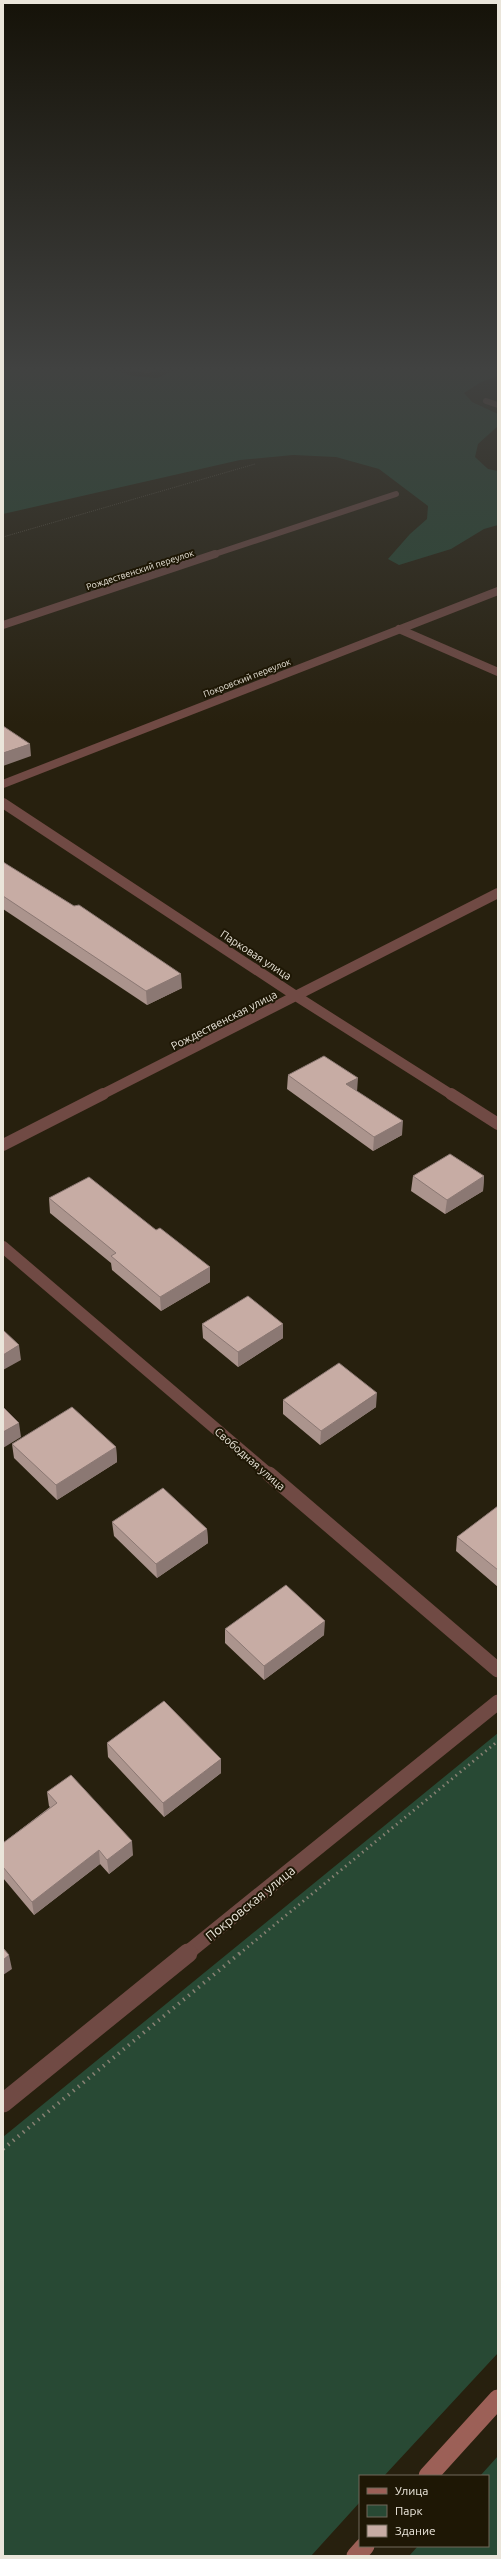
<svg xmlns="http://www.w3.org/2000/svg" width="501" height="2559" font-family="Ubuntu,sans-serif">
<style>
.green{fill:#284934}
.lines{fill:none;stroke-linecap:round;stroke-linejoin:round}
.path-far2{stroke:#878173;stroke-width:1;stroke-dasharray:0.5 1.5;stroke-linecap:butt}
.path-far1{stroke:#878173;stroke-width:3;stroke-dasharray:1.5 4;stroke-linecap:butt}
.path{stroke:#878173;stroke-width:4;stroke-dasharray:1.5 5;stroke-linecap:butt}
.lane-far1{stroke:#704a44;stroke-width:6}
.lane{stroke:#704a44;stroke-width:8}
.street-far5{stroke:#704a44;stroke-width:6}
.street-far4{stroke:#704a44;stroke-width:8}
.street-far3{stroke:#704a44;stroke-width:10}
.street-far2{stroke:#704a44;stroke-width:12}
.street-far1{stroke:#704a44;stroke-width:15}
.street{stroke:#704a44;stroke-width:19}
.secondary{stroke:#9c6057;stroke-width:19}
.wall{fill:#ab948d}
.shaded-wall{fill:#8b7873}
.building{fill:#c7aca4;stroke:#8b7873}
.labels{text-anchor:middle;stroke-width:4;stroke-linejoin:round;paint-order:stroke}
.far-street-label{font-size:9px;fill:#eae5da;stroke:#1e1705}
.street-label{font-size:11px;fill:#eae5da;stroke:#1e1705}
.near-street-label{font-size:13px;fill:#eae5da;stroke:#1e1705}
</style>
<rect width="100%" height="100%" fill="#27200e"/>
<path class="green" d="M 3,366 L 103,366 L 133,376 L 157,378 L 184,366 L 498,366 L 498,376 L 481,382 L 464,393 L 472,402 L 498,414 L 498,426 L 478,444 L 475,457 L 488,469 L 498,471 L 498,525 L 484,529 L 451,549 L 399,565 L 388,559 L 410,534 L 427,519 L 428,506 L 379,469 L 336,457 L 293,455 L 240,460 L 3,514 Z
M 498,1733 L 498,2353 L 384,2476 L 360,2476 L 360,2502 L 311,2556 L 3,2556 L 3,2137 Z
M 498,2456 L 498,2556 L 409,2556 L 418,2546 L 488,2546 L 488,2476 L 480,2476 Z"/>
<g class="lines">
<path class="path-far2" d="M 3,537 L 255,464"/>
<path class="path-far1" d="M 239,1954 L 498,1741"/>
<path class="path" d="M 3,2149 L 240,1953"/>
<path class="lane-far1" d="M 120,366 L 148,370 L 161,366
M 212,555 L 396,494"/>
<path class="lane" d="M 3,625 L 215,554
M 3,784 L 498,591"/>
<path class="street-far5" d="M 486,401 L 498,405"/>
<path class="street-far4" d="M 399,629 L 498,672"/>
<path class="street-far3" d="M 3,803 L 296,996 L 452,1095
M 101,1095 L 498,893"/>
<path class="street-far2" d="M 451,1094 L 498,1124
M 3,1145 L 103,1094
M 3,1247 L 270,1475"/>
<path class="street-far1" d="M 269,1474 L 498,1670
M 186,1954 L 498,1702"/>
<path class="street" d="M 3,2103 L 188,1953"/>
<path class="secondary" d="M 428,2476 L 498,2399
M 356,2556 L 365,2546"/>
</g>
<path class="wall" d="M 3,862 L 182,988 L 147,1005 L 3,909 Z
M 288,1075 L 357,1091 L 402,1135 L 373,1151 L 287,1089 Z
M 413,1176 L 484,1176 L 483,1191 L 445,1214 L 411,1191 Z
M 49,1198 L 210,1282 L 161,1311 L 112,1270 L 111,1263 L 50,1213 Z
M 202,1324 L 283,1338 L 238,1367 L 203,1338 Z
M 283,1400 L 376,1407 L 320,1445 L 283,1414 Z
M 12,1444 L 116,1447 L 117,1462 L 57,1500 L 14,1458 Z
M 498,1506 L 498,1587 L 456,1551 L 457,1537 Z
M 112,1522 L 207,1529 L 208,1543 L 157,1578 L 114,1536 Z
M 225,1629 L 324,1635 L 264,1680 L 225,1643 Z
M 107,1743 L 221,1773 L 164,1817 L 108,1757 Z
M 47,1792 L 133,1855 L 109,1874 L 100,1864 L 34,1915 L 3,1878 L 3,1843 L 50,1807 L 49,1806 Z"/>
<path class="shaded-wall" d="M 30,744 L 31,756 L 3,766 L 3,753 Z
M 181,974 L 182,988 L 147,1005 L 146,991 Z
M 358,1078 L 357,1092 L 346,1084 Z
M 403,1121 L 402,1135 L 373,1151 L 374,1137 Z
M 484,1176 L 483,1191 L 445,1214 L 447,1200 Z
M 210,1267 L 210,1282 L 161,1311 L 160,1297 Z
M 283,1324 L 283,1338 L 238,1367 L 238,1352 Z
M 19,1345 L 21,1360 L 3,1370 L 3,1355 Z
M 377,1393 L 376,1407 L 320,1445 L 321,1431 Z
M 19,1423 L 21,1437 L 3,1448 L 3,1432 Z
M 116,1447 L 117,1462 L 57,1500 L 56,1485 Z
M 207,1529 L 208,1543 L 157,1578 L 156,1564 Z
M 325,1621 L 324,1635 L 264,1680 L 264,1666 Z
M 221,1759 L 221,1773 L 164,1817 L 163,1803 Z
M 132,1841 L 133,1855 L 109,1874 L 107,1860 Z
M 99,1850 L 100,1864 L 34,1915 L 32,1902 Z
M 9,1955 L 12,1969 L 3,1975 L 3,1960 Z"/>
<path class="building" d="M 3,726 L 30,744 L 3,753 Z
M 3,862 L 74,906 L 79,905 L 181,974 L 146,991 L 3,896 Z
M 324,1056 L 358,1078 L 346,1084 L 403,1121 L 374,1137 L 288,1075 Z
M 450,1154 L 484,1176 L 447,1200 L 413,1176 Z
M 89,1177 L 156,1230 L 160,1228 L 210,1267 L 160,1297 L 111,1256 L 116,1253 L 49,1198 Z
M 248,1296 L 283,1324 L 238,1352 L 202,1324 Z
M 3,1330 L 19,1345 L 3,1355 Z
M 339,1363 L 377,1393 L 321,1431 L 283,1400 Z
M 3,1407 L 19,1423 L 3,1432 Z
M 72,1407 L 116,1447 L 56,1485 L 12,1444 Z
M 163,1488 L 207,1529 L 156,1564 L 112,1522 Z
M 498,1506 L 498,1570 L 457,1537 Z
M 286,1585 L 325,1621 L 264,1666 L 225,1629 Z
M 164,1701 L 221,1759 L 163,1803 L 107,1743 Z
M 71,1775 L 132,1841 L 107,1860 L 99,1850 L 32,1902 L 3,1867 L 3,1843 L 57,1803 L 47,1792 Z
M 3,1948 L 9,1955 L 3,1960 Z"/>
<linearGradient id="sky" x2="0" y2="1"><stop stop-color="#151208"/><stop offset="0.51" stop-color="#414241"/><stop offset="1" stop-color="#414241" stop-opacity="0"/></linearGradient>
<rect width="501" height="724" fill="url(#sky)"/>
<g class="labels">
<g class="far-street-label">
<text transform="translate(140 570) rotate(-18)" y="3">Рождественский переулок</text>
<text transform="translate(247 678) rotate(-21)" y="3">Покровский переулок</text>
</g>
<g class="street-label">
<text transform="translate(256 955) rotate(33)" y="4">Парковая улица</text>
<text transform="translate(224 1020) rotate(-27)" y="4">Рождественская улица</text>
<text transform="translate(250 1459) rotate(41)" y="4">Свободная улица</text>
</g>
<g class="near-street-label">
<text transform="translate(250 1903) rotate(-39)" y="5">Покровская улица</text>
</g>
</g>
<rect width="501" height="2559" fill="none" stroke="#eae5da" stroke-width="8"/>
<rect x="359" y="2475" width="130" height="72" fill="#1e1705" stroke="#70695a"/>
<rect x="367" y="2488" width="20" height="6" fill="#9c6057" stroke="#70695a"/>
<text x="395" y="2495" font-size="12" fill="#eae5da">Улица</text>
<rect x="367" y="2505" width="20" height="12" fill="#284934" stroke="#70695a"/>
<text x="395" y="2515" font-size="12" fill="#eae5da">Парк</text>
<rect x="367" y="2525" width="20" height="12" fill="#c7aca4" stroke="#70695a"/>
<text x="395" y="2535" font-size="12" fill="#eae5da">Здание</text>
</svg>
